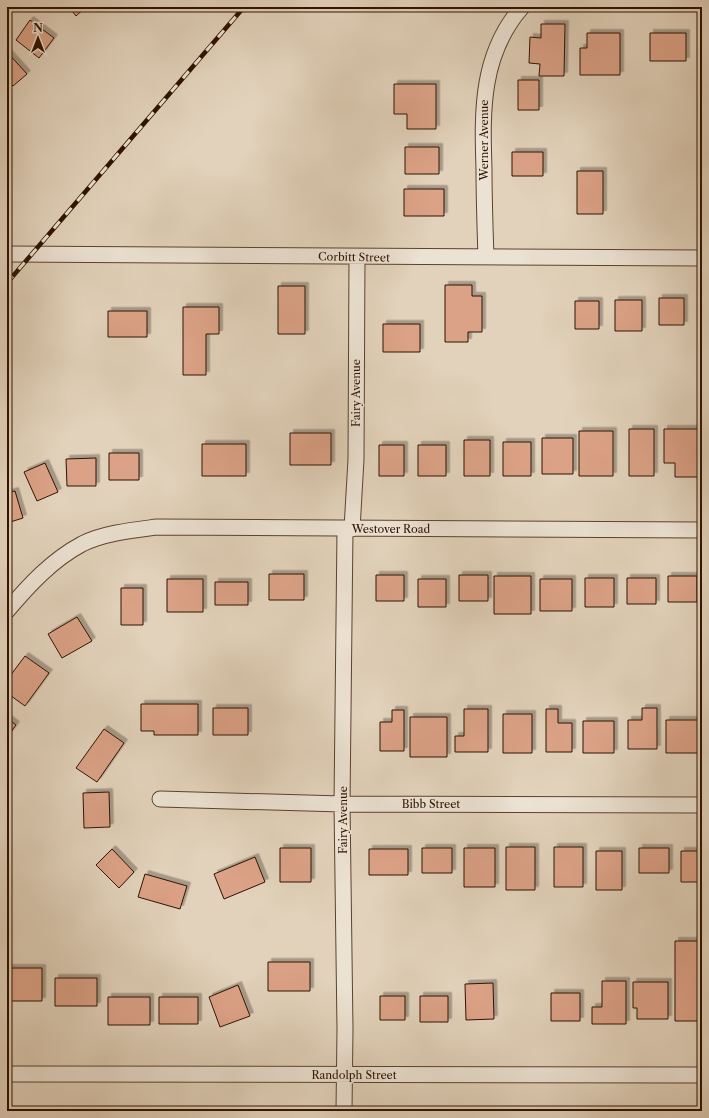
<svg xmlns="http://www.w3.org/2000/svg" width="709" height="1118" font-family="'Libre Caslon Text',serif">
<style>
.building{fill:#dca287;stroke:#2e1200;filter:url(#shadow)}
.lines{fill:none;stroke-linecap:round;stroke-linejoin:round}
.street-casing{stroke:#5b422f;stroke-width:17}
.street{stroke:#ece2d3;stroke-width:15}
.rail-casing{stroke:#2e1200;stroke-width:4.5}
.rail{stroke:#ece2d3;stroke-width:3;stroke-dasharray:9;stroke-linecap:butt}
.labels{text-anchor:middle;stroke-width:3;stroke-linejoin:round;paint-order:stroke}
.street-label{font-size:11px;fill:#2e1200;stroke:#ece2d3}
</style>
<defs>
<filter id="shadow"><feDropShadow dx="3.5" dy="-3.5" stdDeviation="0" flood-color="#0004"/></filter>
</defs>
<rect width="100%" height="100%" fill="#e2d2bb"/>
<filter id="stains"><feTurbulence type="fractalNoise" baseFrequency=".005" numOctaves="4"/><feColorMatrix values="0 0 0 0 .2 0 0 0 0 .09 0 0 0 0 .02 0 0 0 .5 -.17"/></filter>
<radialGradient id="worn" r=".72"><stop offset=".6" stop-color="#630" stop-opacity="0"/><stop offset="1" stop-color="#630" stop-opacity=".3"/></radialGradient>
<path class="building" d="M 69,7 L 86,7 L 76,16 Z
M 30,20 L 54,38 L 39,58 L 16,40 Z
M 541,24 L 565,24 L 564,76 L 539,76 L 540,64 L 529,63 L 530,37 L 541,38 Z
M 587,33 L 620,33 L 620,75 L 580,75 L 580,48 L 587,48 Z
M 650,33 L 686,33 L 686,61 L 650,61 Z
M 7,52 L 27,74 L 13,86 L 7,80 Z
M 518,80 L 539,80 L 539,110 L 518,110 Z
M 394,84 L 436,84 L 436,129 L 407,129 L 407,114 L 394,114 Z
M 405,147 L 439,147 L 439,174 L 405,174 Z
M 512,152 L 543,152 L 543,176 L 512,176 Z
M 577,171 L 603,171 L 603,214 L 577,214 Z
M 404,189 L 444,189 L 444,216 L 404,216 Z
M 445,285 L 472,285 L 472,296 L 482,296 L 482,332 L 468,332 L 468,342 L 445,342 Z
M 278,286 L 305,286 L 305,334 L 278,334 Z
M 659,298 L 684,298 L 684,325 L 659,325 Z
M 615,300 L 642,300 L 642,331 L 615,331 Z
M 575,301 L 599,301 L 599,329 L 575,329 Z
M 183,307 L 219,307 L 219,334 L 206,334 L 206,375 L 183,375 Z
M 108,311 L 147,311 L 147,337 L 108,337 Z
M 383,324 L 420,324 L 420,352 L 383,352 Z
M 629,429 L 654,429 L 654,476 L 629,476 Z
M 664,429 L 698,429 L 698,477 L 675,477 L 675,463 L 664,463 Z
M 579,431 L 613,431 L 613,476 L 579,476 Z
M 290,433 L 331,433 L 331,465 L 290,465 Z
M 542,438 L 573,438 L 573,474 L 542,474 Z
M 464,440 L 490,440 L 490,476 L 464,476 Z
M 503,442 L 531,442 L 531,476 L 503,476 Z
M 202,444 L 246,444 L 246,476 L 202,476 Z
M 379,445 L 404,445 L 404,476 L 379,476 Z
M 418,445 L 446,445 L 446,476 L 418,476 Z
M 109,453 L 139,453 L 139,480 L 109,480 Z
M 96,458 L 96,486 L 67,486 L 66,459 Z
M 45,463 L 58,492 L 37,501 L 24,472 Z
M 15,491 L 23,518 L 7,523 L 7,493 Z
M 269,574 L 304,574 L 304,600 L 269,600 Z
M 376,575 L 404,575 L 404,601 L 376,601 Z
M 459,575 L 488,575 L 488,601 L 459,601 Z
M 494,576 L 531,576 L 531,614 L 494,614 Z
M 668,576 L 697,576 L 697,602 L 668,602 Z
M 585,578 L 614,578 L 614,607 L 585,607 Z
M 627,578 L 656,578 L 656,604 L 627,604 Z
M 167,579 L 203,579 L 203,612 L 167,612 Z
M 418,579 L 446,579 L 446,607 L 418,607 Z
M 540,579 L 572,579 L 572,611 L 540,611 Z
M 215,582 L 248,582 L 248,605 L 215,605 Z
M 121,588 L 143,588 L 143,625 L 121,625 Z
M 77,617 L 92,641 L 62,658 L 48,634 Z
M 25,656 L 49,673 L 25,706 L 7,693 L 7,680 Z
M 141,704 L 198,704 L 198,735 L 154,735 L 154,731 L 141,731 Z
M 213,708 L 248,708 L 248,735 L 213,735 Z
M 642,708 L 657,708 L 657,749 L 628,749 L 628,720 L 642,720 Z
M 464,709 L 488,709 L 488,752 L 455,752 L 455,736 L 464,736 Z
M 546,709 L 558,709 L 558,723 L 572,723 L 572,752 L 546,752 Z
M 392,710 L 404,710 L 404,751 L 380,751 L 380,722 L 392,722 Z
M 503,714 L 532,714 L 532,753 L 503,753 Z
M 410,717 L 447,717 L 447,757 L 410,757 Z
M 7,718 L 16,725 L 7,737 Z
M 666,720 L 700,720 L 700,753 L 666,753 Z
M 583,721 L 614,721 L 614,753 L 583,753 Z
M 104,729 L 124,743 L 97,782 L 76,768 Z
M 109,792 L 110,827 L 84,828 L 83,793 Z
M 506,847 L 535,847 L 535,890 L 506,890 Z
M 554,847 L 583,847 L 583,887 L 554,887 Z
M 280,848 L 311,848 L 311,882 L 280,882 Z
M 422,848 L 452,848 L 452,873 L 422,873 Z
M 464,848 L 495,848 L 495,887 L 464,887 Z
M 639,848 L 669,848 L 669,873 L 639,873 Z
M 112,849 L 134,872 L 119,888 L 96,865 Z
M 369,849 L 408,849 L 408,875 L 369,875 Z
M 596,851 L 622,851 L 622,890 L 596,890 Z
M 681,851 L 702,851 L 702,882 L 681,882 Z
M 255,857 L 265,882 L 224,899 L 214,874 Z
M 145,874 L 187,886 L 180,909 L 138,897 Z
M 675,941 L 699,941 L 699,973 L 702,973 L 702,1021 L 675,1021 Z
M 268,962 L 310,962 L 310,991 L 268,991 Z
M 7,968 L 42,968 L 42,1001 L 7,1001 Z
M 55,978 L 97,978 L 97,1006 L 55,1006 Z
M 602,981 L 626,981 L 626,1024 L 592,1024 L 592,1007 L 602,1007 Z
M 633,982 L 668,982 L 668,1019 L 637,1019 L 637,1008 L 633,1008 Z
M 493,983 L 494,1019 L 466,1020 L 465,984 Z
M 238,985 L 250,1016 L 220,1027 L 209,997 Z
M 551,993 L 580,993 L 580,1021 L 551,1021 Z
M 380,996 L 405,996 L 405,1020 L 380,1020 Z
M 420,996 L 448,996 L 448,1022 L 420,1022 Z
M 108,997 L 150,997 L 150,1025 L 108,1025 Z
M 159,997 L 198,997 L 198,1024 L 159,1024 Z"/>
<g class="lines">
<defs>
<path id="street" d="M 7,254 L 702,258
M 486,257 C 485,228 484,198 484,169 C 482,110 481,54 522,7
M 352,529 L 356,459 L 357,257
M 7,611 C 29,585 52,560 82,544 C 104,533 134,530 157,527 L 702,530
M 160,799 L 342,804 L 702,805
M 7,1074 L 702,1075
M 344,1111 L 345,1029 L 342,804 L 345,529"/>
</defs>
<use href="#street" class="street-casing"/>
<use href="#street" class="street"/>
<defs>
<path id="rail" d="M 7,283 L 244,7"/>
</defs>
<use href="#rail" class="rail-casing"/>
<use href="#rail" class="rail"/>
</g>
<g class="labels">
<g class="street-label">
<text transform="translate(484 140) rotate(-90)" y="4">Werner Avenue</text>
<text transform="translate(354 257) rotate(1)" y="4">Corbitt Street</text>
<text transform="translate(356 393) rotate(-90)" y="4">Fairy Avenue</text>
<text x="391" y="533">Westover Road</text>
<text x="431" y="808">Bibb Street</text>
<text transform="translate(343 820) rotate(-90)" y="4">Fairy Avenue</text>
<text x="354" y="1079">Randolph Street</text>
</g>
</g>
<rect width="709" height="1118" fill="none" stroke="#e2d2bb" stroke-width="24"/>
<rect x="8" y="8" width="693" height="1102" fill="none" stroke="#2e1200" stroke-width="2"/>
<rect x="12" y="12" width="685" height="1094" fill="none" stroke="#2e1200"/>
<g transform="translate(38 38)" stroke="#ece2d3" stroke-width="3" paint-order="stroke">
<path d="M0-3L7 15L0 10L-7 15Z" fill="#2e1200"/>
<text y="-6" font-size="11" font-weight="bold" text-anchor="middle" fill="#2e1200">N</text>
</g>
<rect width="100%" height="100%" filter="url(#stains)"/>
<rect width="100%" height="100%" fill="url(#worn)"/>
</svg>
